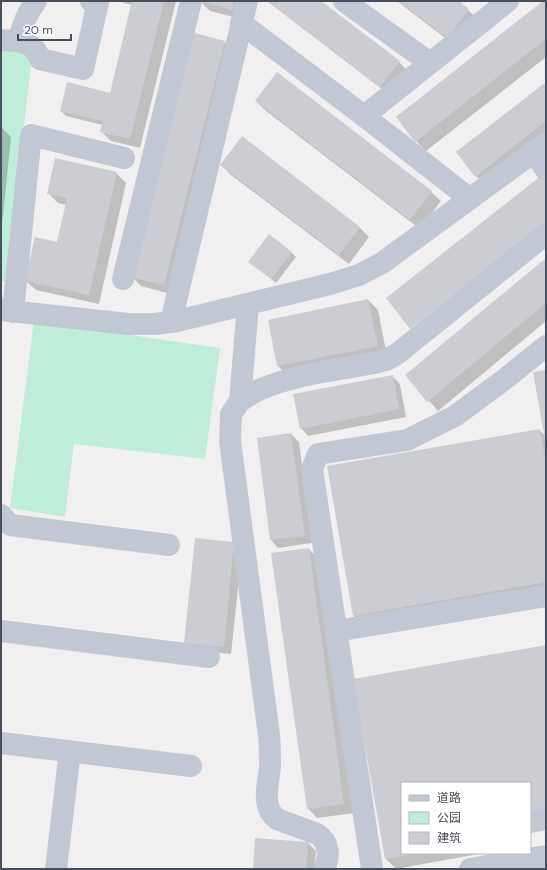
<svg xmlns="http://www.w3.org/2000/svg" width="547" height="870" font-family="'DM Sans','Noto Sans SC',sans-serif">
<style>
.green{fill:#beeed9}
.shadow{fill:#0003}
.building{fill:#cccdd3}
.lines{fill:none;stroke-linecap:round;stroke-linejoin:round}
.minor{stroke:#c2c8d3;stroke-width:22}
</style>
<rect width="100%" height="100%" fill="#f1efef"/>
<path class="green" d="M 1,51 L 22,53 L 31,60 L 31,65 L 6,281 L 1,281 Z
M 34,321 L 220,348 L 205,459 L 74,444 L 65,517 L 10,508 Z"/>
<path class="shadow" d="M 116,1 L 176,1 L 140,148 L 111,141 L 101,131 L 103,125 L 66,116 L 61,111 L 111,94 L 132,5 Z
M 200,1 L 246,1 L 242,19 L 210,11 Z
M 267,1 L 320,1 L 399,62 L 409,72 L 391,96 Z
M 397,1 L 457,1 L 478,19 L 457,47 Z
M 545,1 L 546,1 L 546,57 L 426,151 L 416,141 Z
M 225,42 L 235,52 L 174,295 L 141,286 L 131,276 Z
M 546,83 L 546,139 L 486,186 L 476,176 Z
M 256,101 L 431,192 L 441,201 L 420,229 L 266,111 Z
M 1,127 L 11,137 L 1,235 Z
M 221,165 L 359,227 L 369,237 L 349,264 L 231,175 Z
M 116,173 L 126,183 L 99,304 L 36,290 L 26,281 L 58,244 L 66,205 L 58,203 L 48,193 Z
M 291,252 L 296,257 L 276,283 L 250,262 Z
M 546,260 L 546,321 L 438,411 L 407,375 Z
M 368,300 L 378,310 L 387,356 L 288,376 L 278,366 L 269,320 Z
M 546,371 L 546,594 L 364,626 L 354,616 L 539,430 L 546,436 Z
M 392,376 L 400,384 L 406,417 L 308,436 L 301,428 Z
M 291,434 L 299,442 L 312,543 L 278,548 L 271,540 Z
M 234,543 L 242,551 L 231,654 L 193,650 L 185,642 Z
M 309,549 L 318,559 L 354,813 L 317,818 L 308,808 Z
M 546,646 L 530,783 L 402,783 L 402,853 L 484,853 L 396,869 L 386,859 L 355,680 Z
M 256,839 L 308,843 L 316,851 L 314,869 L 254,869 Z"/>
<path class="building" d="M 132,1 L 164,1 L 130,139 L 100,132 L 103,121 L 60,111 L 67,82 L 110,93 Z
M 198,1 L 234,1 L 232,10 Z
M 268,1 L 321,1 L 400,61 L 380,87 Z
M 399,1 L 459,1 L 469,9 L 447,38 Z
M 543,1 L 546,1 L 546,39 L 415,142 L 396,117 Z
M 191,32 L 225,41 L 164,285 L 130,277 Z
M 277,72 L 432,191 L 410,220 L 255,101 Z
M 546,82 L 546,121 L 475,177 L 456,152 Z
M 242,136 L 360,227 L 339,255 L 220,165 Z
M 55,158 L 117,172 L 89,295 L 25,281 L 35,237 L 57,242 L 67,198 L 47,194 Z
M 542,175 L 546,181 L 546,222 L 410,329 L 386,298 Z
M 269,234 L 292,252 L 271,279 L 248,262 Z
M 546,258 L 546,303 L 427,402 L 405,375 Z
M 368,299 L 378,346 L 277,366 L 268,320 Z
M 546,370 L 546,440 L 545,440 L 533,372 Z
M 393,375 L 399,409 L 300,429 L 293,394 Z
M 540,429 L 546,466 L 546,582 L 353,616 L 327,466 Z
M 291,433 L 305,536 L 270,540 L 257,438 Z
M 195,538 L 234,542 L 224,647 L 184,643 Z
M 309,548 L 344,804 L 307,809 L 271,553 Z
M 546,645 L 546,809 L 530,812 L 530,783 L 402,783 L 402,853 L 415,854 L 385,859 L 353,679 Z
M 255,838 L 308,842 L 306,869 L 253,869 Z"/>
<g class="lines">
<path class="minor" d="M 344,1 L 430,63
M 241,23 L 364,116 L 470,199
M 1,40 C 17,41 34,40 40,59 L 83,69 L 98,2 L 91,1
M 19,41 C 22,25 27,13 36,1
M 364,116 L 508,1
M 534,152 L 546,170
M 123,279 L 191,1
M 248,304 L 240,401 L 231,414 L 230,441 L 269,735 C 270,745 270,756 270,766 C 269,784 260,806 277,819 L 317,834 C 330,842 330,857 324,869
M 1,310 L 128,324 L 155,324 L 177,321 L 330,284 L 359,275 L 382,263 L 546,143
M 13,312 L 31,135 L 124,158
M 171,322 L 247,1
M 240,401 C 246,398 252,393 259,390 C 295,374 337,370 375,363 L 386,360 L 397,354 L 546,234
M 1,515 L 10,525 L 169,545
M 1,631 L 209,657
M 336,631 L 546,596
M 1,743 L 191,766
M 530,822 L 546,819
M 56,869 L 70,751
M 372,869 L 312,469 L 318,454 L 407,440 L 455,416 L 505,379 L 546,346
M 470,869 L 546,856"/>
</g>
<rect width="547" height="870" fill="none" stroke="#474e5c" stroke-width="4"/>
<rect x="401" y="782" width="130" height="72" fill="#ffffff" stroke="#b5b8be"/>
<rect x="409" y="795" width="20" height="6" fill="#c2c8d3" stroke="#b5b8be"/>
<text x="437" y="802" font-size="12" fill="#474e5c">道路</text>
<rect x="409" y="812" width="20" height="12" fill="#beeed9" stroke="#b5b8be"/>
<text x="437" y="822" font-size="12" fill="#474e5c">公园</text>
<rect x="409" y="832" width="20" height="12" fill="#cccdd3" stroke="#b5b8be"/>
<text x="437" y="842" font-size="12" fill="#474e5c">建筑</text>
<path d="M18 34v6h53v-6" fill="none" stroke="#474e5c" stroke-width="2"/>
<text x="24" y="34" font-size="12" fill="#474e5c" stroke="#ffffff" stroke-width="3" paint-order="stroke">20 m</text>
</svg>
